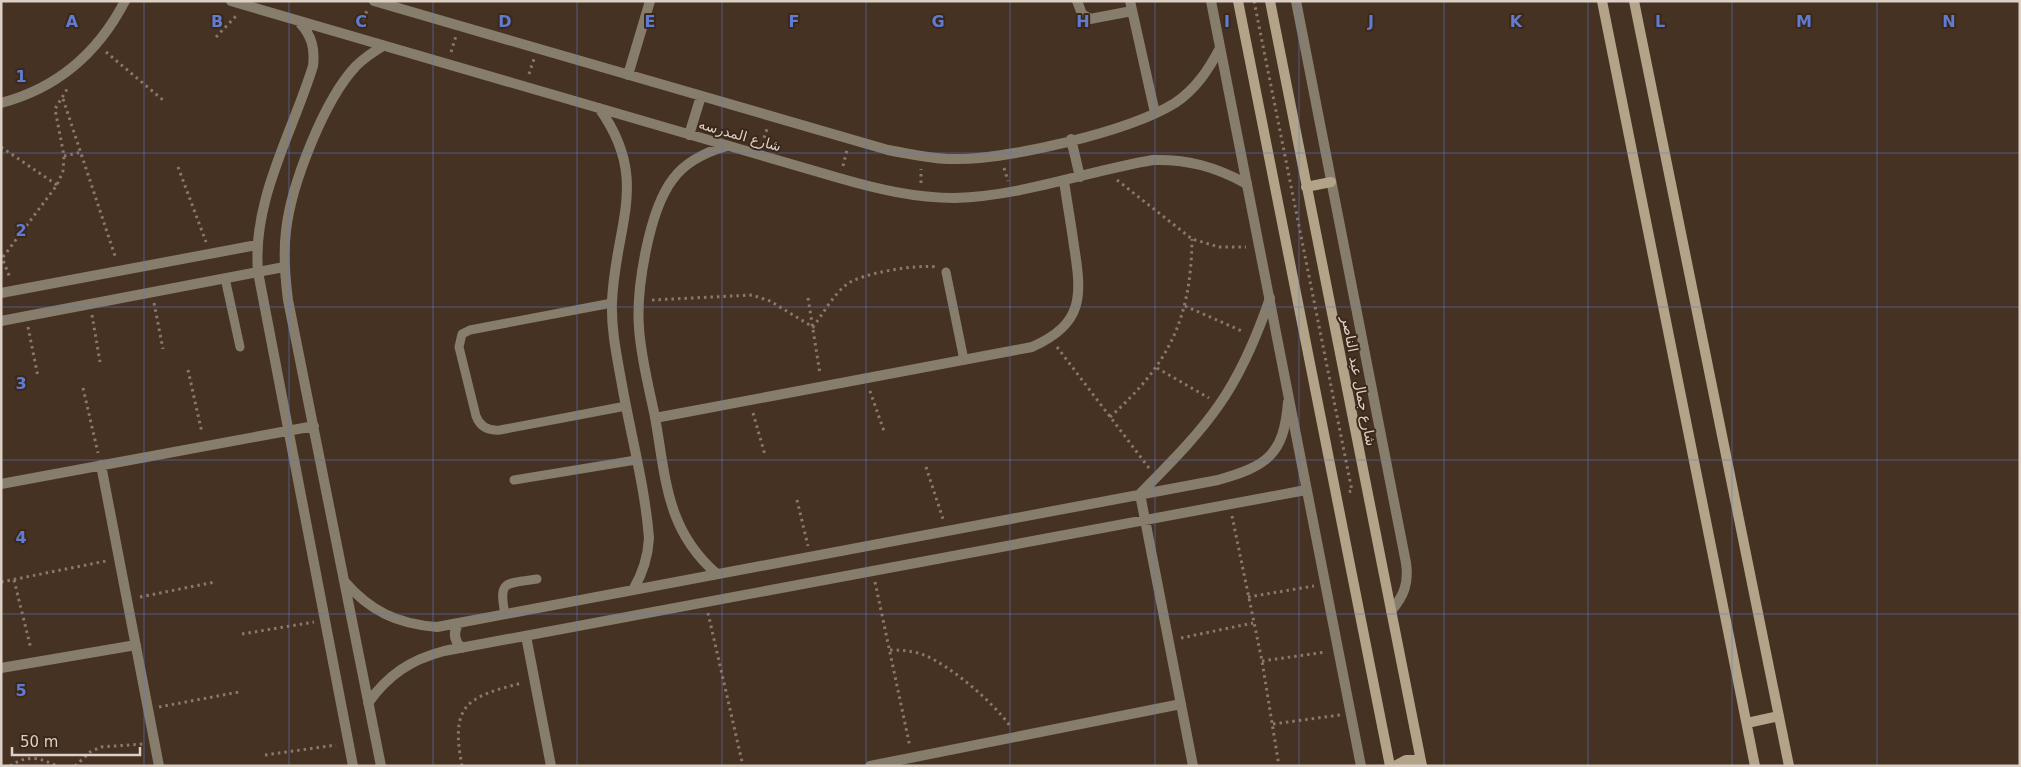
<svg xmlns="http://www.w3.org/2000/svg" width="2021" height="767" font-family="'DejaVu Sans',Cairo,sans-serif">
<style>
.lines{fill:none;stroke-linecap:round;stroke-linejoin:round}
.path{stroke:#89786c;stroke-width:3;stroke-dasharray:2.5 4;stroke-linecap:butt}
.service{stroke:#877d6c;stroke-width:9}
.minor{stroke:#877d6c;stroke-width:10}
.tertiary{stroke:#877d6c;stroke-width:10}
.secondary{stroke:#b3a489;stroke-width:10}
.grid{fill:none;stroke:#607cd2;stroke-width:1;stroke-opacity:0.55}
.labels{text-anchor:middle;stroke-width:4;stroke-linejoin:round;paint-order:stroke}
.street-label{font-size:14px;fill:#ddd0c7;stroke:#3c281a}
.grid-label{font-size:16px;text-anchor:middle;font-weight:bold;fill:#607cd2;stroke:#3c281a;stroke-width:4;stroke-linejoin:round;paint-order:stroke}
</style>
<rect width="100%" height="100%" fill="#463223"/>
<g class="lines">
<path class="path" d="M 1254,1 L 1352,491 L 1347,492
M 362,26 L 367,10
M 216,37 L 237,15
M 106,52 L 163,100
M 451,52 L 456,36
M 529,74 L 534,59
M 63,99 L 116,259
M 762,144 L 768,126
M 1,147 L 57,185
M 64,156 L 82,152
M 843,166 L 847,150
M 178,167 L 206,242
M 1004,168 L 1008,181
M 1117,180 L 1192,239 L 1219,247 L 1246,247
M 921,183 L 921,169
M 1,255 L 10,278
M 3,257 L 57,185 L 63,171 L 64,156 L 55,109 L 69,86
M 808,298 L 820,374
M 652,300 L 752,295 L 770,301 L 813,327 C 823,314 833,295 846,285 C 860,273 918,264 936,267
M 154,303 L 163,349
M 1185,306 L 1244,332
M 92,315 L 100,362
M 28,327 L 38,377
M 1057,347 L 1149,468
M 1157,368 L 1209,398
M 188,370 L 202,433
M 83,388 L 98,453
M 870,391 L 885,434
M 753,413 L 765,455
M 1110,417 C 1169,364 1191,319 1192,239
M 926,467 L 943,519
M 797,500 L 808,546
M 1232,516 L 1262,661 L 1279,766
M 14,580 L 31,649
M 1,582 L 106,561
M 875,582 L 910,747
M 140,597 L 215,582
M 1248,597 L 1314,586
M 708,613 L 743,766
M 242,634 L 314,622
M 1181,638 L 1253,623
M 890,650 C 902,650 913,651 924,655 C 951,666 993,702 1010,726
M 1262,661 L 1326,652
M 159,707 L 239,692
M 1273,724 L 1340,715
M 265,755 L 336,745
M 10,766 C 28,754 40,758 57,766
M 75,766 L 90,752 L 101,747 L 143,744
M 462,766 C 450,704 467,697 522,683"/>
<path class="service" d="M 946,272 L 964,360
M 225,278 L 240,347
M 612,303 L 470,330 L 462,334 L 459,347 L 476,416 C 480,427 488,431 500,430 L 626,406
M 514,480 L 636,460
M 505,614 C 498,579 506,584 537,579"/>
<path class="minor" d="M 231,1 L 839,178 C 877,189 915,198 955,198 C 1023,196 1087,171 1153,160 C 1188,159 1216,167 1247,184
M 374,1 L 888,150 C 908,154 928,158 948,159 C 1004,161 1128,132 1175,103 C 1196,89 1209,69 1220,48
M 1077,1 L 1082,14 L 1090,19 L 1132,11
M 1130,1 L 1155,113
M 300,23 C 312,36 315,49 313,66 C 292,134 252,200 258,272 L 353,766
M 628,75 L 650,1
M 1,103 C 58,88 98,53 125,1
M 599,108 C 651,180 615,225 612,302 C 611,330 617,357 622,385 C 631,436 645,487 649,538 C 648,558 643,573 633,590
M 689,135 L 701,96
M 1071,139 L 1080,177
M 1,293 L 257,245
M 1,321 L 284,267
M 655,418 L 1032,347 C 1084,324 1082,296 1074,246 C 1071,224 1067,202 1064,181
M 101,465 L 159,766
M 1,484 L 314,426
M 717,574 C 666,530 666,479 655,417 C 649,388 641,358 639,328 C 636,289 649,210 673,179 C 686,161 706,152 727,146
M 344,581 C 370,611 397,624 437,627 L 1218,480 C 1267,466 1284,455 1288,402
M 458,624 C 453,633 454,641 462,648
M 526,636 L 551,766
M 1,668 L 136,645
M 368,703 C 388,675 410,660 444,651 L 1306,490
M 381,766 L 288,300 C 285,277 283,255 286,231 C 291,185 324,100 356,66 C 364,58 373,52 383,46
M 870,766 L 1181,704
M 1193,766 L 1140,494 C 1168,465 1196,438 1219,405 C 1242,372 1257,336 1270,298"/>
<path class="tertiary" d="M 1211,1 L 1361,766
M 1296,1 L 1406,563 C 1409,583 1404,596 1391,611"/>
<path class="secondary" d="M 1238,1 L 1390,766
M 1270,1 L 1422,766
M 1602,1 L 1755,766
M 1634,1 L 1789,766
M 1306,187 L 1331,182
M 1747,723 L 1779,716
M 1395,766 L 1406,760 L 1420,760"/>
</g>
<path class="grid" d="M 144,1 L 144,766M 289,1 L 289,766M 433,1 L 433,766M 577,1 L 577,766M 722,1 L 722,766M 866,1 L 866,766M 1010,1 L 1010,766M 1155,1 L 1155,766M 1299,1 L 1299,766M 1444,1 L 1444,766M 1588,1 L 1588,766M 1732,1 L 1732,766M 1877,1 L 1877,766M 1,153 L 2020,153M 1,307 L 2020,307M 1,460 L 2020,460M 1,614 L 2020,614"/>
<g class="labels">
<g class="street-label">
<text transform="translate(740 135) rotate(16)" y="5">شارع المدرسه</text>
<text transform="translate(1359 381) rotate(79)" y="5">شارع جمال عبد الناصر</text>
</g>
</g>
<g class="grid-label">
<text x="72" y="27">A</text>
<text x="217" y="27">B</text>
<text x="361" y="27">C</text>
<text x="505" y="27">D</text>
<text x="650" y="27">E</text>
<text x="794" y="27">F</text>
<text x="938" y="27">G</text>
<text x="1083" y="27">H</text>
<text x="1227" y="27">I</text>
<text x="1371" y="27">J</text>
<text x="1516" y="27">K</text>
<text x="1660" y="27">L</text>
<text x="1804" y="27">M</text>
<text x="1949" y="27">N</text>
<text x="21" y="82">1</text>
<text x="21" y="236">2</text>
<text x="21" y="389">3</text>
<text x="21" y="543">4</text>
<text x="21" y="696">5</text>
</g>
<rect width="2021" height="767" fill="none" stroke="#ddd0c7" stroke-width="5"/>
<path d="M12 747v8h128v-8" fill="none" stroke="#ddd0c7" stroke-width="2.5"/>
<text x="20" y="747" font-size="15" fill="#ddd0c7" stroke="#3c281a" stroke-width="4" paint-order="stroke">50 m</text>
</svg>
